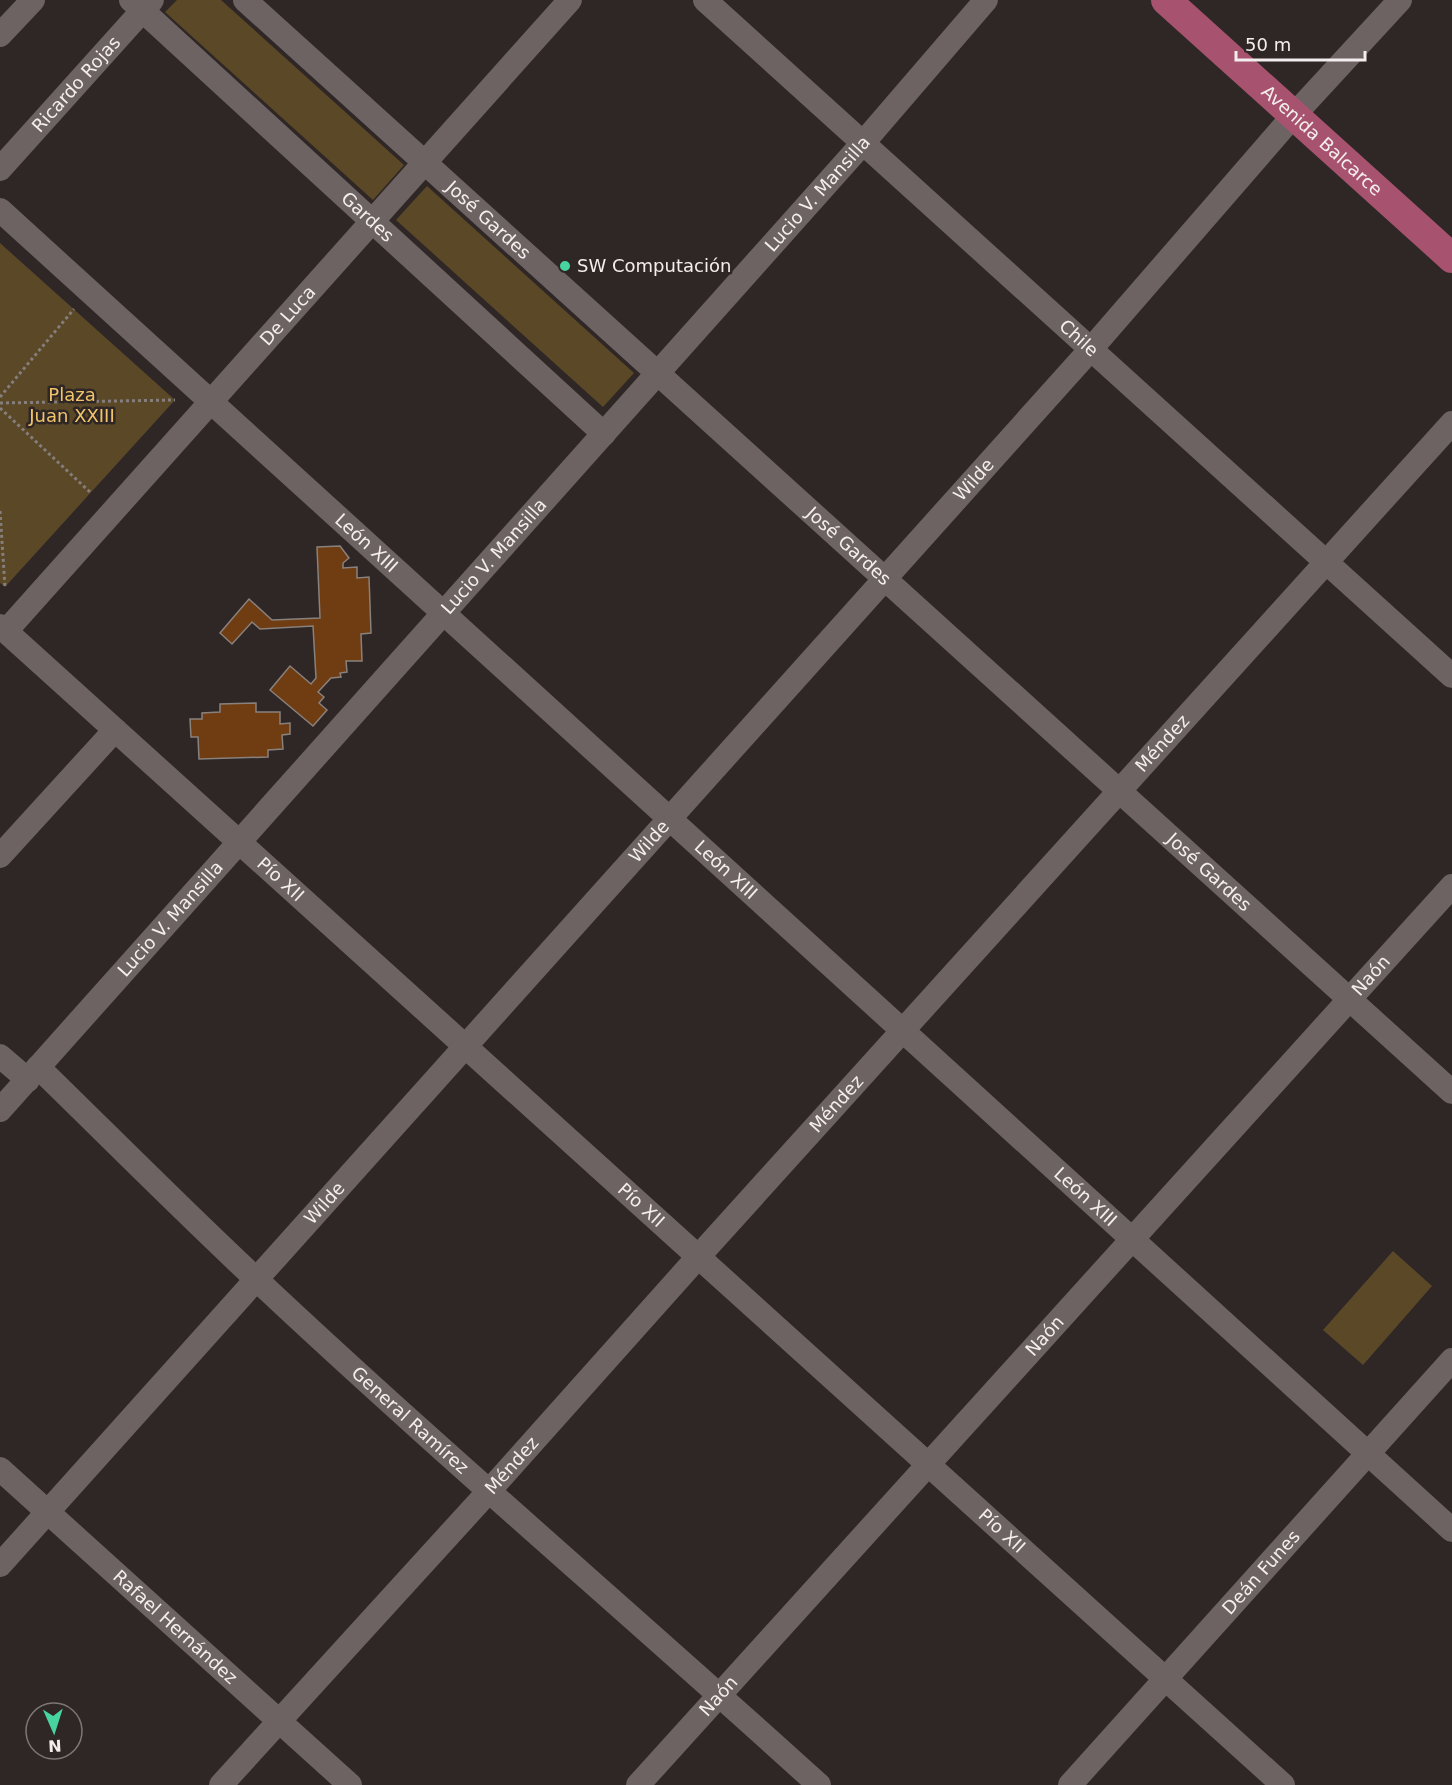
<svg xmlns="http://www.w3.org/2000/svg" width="1452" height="1785" font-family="'DejaVu Sans',sans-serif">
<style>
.green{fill:#5a4827}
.building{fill:#703c11;stroke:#89817c;stroke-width:1.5}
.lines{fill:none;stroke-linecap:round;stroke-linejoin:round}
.path{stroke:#857e7d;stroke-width:3;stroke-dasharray:3 3;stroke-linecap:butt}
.minor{stroke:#6c6362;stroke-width:24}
.major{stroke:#a75370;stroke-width:30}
.poi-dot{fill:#47d49e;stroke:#2f2726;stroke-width:2}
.labels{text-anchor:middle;stroke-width:5;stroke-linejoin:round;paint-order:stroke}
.street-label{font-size:18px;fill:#f3eeed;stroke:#2f2726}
.poi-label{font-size:18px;fill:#f3eeed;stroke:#2f2726;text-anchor:start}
.park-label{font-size:18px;fill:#f2c46a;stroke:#2f2726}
</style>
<rect width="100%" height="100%" fill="#2f2726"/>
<path class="green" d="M 177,0 L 221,0 L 404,165 L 373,200 L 165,12 Z
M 427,186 L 634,373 L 603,407 L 396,220 Z
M 0,243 L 175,400 L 5,587 L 0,583 Z
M 1393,1251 L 1432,1286 L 1363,1365 L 1323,1330 Z"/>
<path class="building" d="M 340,546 L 349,558 L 343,563 L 343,568 L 357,567 L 357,578 L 369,577 L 371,633 L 361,634 L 362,661 L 346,661 L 347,672 L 340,673 L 341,677 L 331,678 L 318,692 L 324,697 L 319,703 L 327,710 L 313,726 L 270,690 L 290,666 L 311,684 L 316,678 L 313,626 L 260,629 L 252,622 L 232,644 L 220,633 L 249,599 L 272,620 L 320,618 L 317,547 Z
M 256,703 L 256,712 L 280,712 L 280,724 L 290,723 L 290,734 L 282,735 L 283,749 L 268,750 L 268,757 L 199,759 L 198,737 L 191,737 L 190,719 L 202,719 L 202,713 L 220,712 L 220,704 Z"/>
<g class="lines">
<path class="path" d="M 0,397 L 74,309
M 0,403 L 175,400
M 0,408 L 91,493
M 0,511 L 5,587"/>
<g class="minor">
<path id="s1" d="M 131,0 L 604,434"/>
<path id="s2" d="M 245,0 L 1452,1092"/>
<path id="s3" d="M 705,0 L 1452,676"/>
<path d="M 0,35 L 33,0"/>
<path id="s4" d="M 0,169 L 152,0"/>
<path id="s5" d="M 0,210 L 1452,1530"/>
<path id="s6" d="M 0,626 L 1283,1785"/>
<path id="s7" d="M 6,631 L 570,0"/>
<path d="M 0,856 L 115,730"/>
<path d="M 0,1056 L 28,1080"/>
<path id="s8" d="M 38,1067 C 111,1138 182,1210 256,1279 C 440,1452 632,1615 819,1785"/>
<path id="s9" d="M 0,1110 L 863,143 L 986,0"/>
<path id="s10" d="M 0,1469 L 350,1785"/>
<path id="s11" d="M 0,1565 L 1091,349 L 1294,115 L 1400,0"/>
<path id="s12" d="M 221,1785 L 489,1491 L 698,1257 L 1452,423"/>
<path id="s13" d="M 638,1785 L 1452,886"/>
<path id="s14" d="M 1070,1785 L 1452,1360"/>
</g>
<path class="major" id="s15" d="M 1166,0 L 1452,258"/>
</g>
<circle class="poi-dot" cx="565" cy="266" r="6"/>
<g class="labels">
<g class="street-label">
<text dy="6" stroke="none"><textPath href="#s4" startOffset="114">Ricardo Rojas</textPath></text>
<text dy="6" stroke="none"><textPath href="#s15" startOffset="210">Avenida Balcarce</textPath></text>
<text dy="6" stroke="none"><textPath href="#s9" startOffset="1228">Lucio V. Mansilla</textPath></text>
<text dy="6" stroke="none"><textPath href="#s1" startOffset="321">Gardes</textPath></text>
<text dy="6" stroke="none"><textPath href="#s2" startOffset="328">José Gardes</textPath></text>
<text dy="6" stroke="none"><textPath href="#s7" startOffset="423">De Luca</textPath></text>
<text dy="6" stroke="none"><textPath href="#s3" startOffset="504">Chile</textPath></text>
<text dy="6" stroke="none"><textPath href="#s11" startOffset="1458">Wilde</textPath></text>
<text dy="6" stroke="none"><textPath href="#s5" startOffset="495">León XIII</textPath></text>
<text dy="6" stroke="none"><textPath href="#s2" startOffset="814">José Gardes</textPath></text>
<text dy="6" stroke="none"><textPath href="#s9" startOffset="742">Lucio V. Mansilla</textPath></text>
<text dy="6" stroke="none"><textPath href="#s12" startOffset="1404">Méndez</textPath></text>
<text dy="6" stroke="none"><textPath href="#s11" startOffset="972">Wilde</textPath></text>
<text dy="6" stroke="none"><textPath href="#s5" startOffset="981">León XIII</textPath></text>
<text dy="6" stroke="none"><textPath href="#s2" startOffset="1300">José Gardes</textPath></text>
<text dy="6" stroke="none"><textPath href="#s6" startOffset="378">Pío XII</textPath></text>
<text dy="6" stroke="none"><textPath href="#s9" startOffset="256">Lucio V. Mansilla</textPath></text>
<text dy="6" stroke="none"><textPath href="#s13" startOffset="1092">Naón</textPath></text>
<text dy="6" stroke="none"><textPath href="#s12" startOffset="918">Méndez</textPath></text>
<text dy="6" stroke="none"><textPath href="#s5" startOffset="1467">León XIII</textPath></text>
<text dy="6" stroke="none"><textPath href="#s11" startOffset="486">Wilde</textPath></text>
<text dy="6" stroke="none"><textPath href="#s6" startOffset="864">Pío XII</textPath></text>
<text dy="6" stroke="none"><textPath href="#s13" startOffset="606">Naón</textPath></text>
<text dy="6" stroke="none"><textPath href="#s8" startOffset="513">General Ramírez</textPath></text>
<text dy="6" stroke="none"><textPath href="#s12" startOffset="432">Méndez</textPath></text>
<text dy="6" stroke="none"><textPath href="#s6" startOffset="1350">Pío XII</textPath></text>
<text dy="6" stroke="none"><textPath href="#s14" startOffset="286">Deán Funes</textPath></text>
<text dy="6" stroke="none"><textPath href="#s10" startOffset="236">Rafael Hernández</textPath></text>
<text dy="6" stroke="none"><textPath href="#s13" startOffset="120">Naón</textPath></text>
</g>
<g class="poi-label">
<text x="577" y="272">SW Computación</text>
</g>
<g class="park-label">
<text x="72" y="401">Plaza<tspan x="72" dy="21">Juan XXIII</tspan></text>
</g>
</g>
<g transform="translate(54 1731) rotate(177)"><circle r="28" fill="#2f2726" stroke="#7d7776" stroke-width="1.5"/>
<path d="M0-4.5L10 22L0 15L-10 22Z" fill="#47d49e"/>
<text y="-9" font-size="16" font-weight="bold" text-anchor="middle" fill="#f3eeed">N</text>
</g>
<path d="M1236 51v9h129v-9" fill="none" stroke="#f3eeed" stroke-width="3"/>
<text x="1245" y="51" font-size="18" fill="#f3eeed" stroke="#2f2726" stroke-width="4.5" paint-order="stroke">50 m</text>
</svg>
